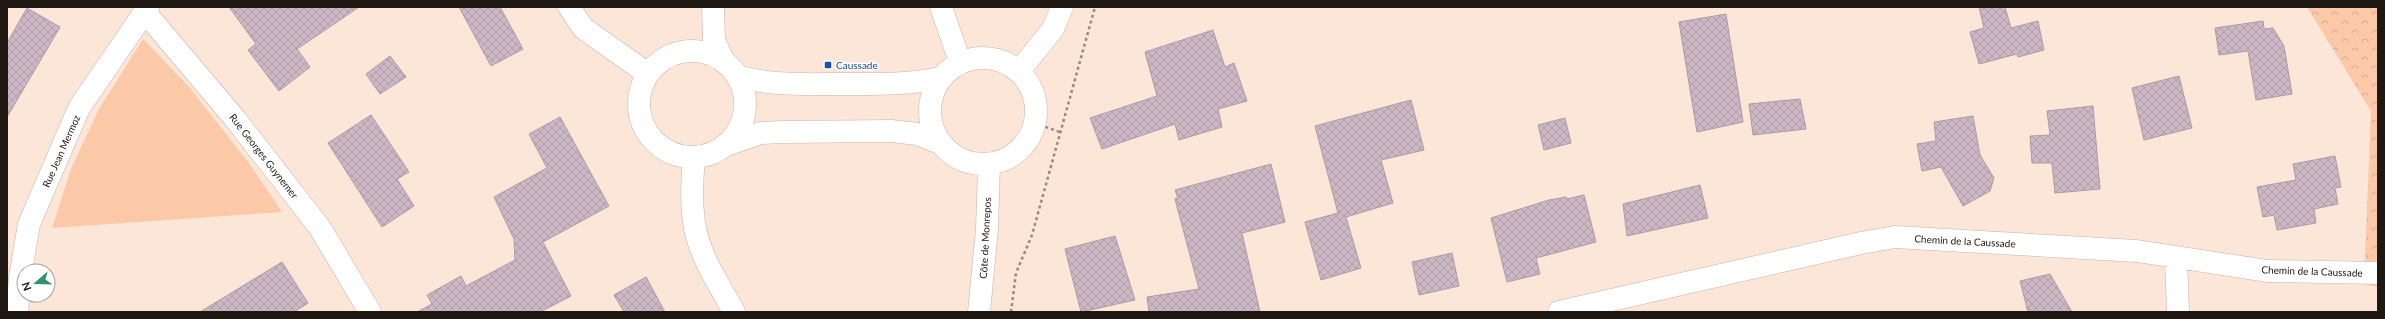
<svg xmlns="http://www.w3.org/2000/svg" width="2385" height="319" font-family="Lato,sans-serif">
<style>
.green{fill:#fbc8a8}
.forest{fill:url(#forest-crowns)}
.building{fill:url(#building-cross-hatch);stroke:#ae9aa6}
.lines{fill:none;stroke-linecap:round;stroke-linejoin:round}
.minor-casing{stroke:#c8b3a7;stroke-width:23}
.tertiary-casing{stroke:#c8b3a7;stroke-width:23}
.secondary-casing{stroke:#c8b3a7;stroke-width:23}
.path{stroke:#98897f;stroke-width:2.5;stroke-dasharray:3 3;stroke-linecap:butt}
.minor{stroke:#fff;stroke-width:22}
.tertiary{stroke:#fff;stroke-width:22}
.secondary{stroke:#fff;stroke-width:22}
.transit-dot{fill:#1a4fb4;stroke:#fff;stroke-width:1.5}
.labels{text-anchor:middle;stroke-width:3;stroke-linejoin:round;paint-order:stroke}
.transit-label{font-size:10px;fill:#164399;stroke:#fff;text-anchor:start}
.street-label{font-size:10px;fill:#1e1712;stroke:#fff}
</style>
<defs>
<pattern id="forest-crowns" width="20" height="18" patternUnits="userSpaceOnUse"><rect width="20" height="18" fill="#fbc8a8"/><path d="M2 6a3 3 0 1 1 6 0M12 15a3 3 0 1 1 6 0" fill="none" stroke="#d7ab90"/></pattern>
<pattern id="building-cross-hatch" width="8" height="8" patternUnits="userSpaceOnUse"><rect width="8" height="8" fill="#ccb7c4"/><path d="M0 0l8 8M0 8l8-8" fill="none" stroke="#af9da7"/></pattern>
</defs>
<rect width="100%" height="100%" fill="#fbe6d8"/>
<path class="green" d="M 143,39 L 189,87 L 248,162 L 282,212 L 52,228 L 71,169 L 99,109 Z"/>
<path class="forest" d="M 2307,7 L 2378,7 L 2378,287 L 2364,284 L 2371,111 Z"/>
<path class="building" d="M 229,7 L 359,7 L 297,49 L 310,67 L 279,91 L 248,50 L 256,44 Z
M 459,7 L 500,7 L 523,49 L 491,66 Z
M 1979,7 L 2005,7 L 2011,28 L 2038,21 L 2044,50 L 2018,57 L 2017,54 L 1979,64 L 1970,32 L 1984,28 Z
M 27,8 L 60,27 L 7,117 L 7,43 Z
M 1726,14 L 1743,122 L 1697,132 L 1679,22 Z
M 2263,21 L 2264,29 L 2273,28 L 2284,46 L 2292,94 L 2256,100 L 2248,51 L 2219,55 L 2215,28 Z
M 1213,30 L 1225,67 L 1234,63 L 1247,101 L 1218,109 L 1222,127 L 1179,140 L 1175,124 L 1102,149 L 1090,118 L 1157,96 L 1145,52 Z
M 390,56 L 406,77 L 380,94 L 366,74 Z
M 2179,76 L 2192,128 L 2144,140 L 2132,88 Z
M 1800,99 L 1806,129 L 1753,135 L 1749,104 Z
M 1411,100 L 1424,150 L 1381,160 L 1393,203 L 1346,217 L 1361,268 L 1321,280 L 1305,222 L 1338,213 L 1315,126 Z
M 2093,106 L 2100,189 L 2055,193 L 2052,163 L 2032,163 L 2030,136 L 2050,135 L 2047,111 Z
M 371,115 L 409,172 L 397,179 L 414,206 L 382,227 L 328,143 Z
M 1973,116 L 1980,155 L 1994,178 L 1990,191 L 1963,206 L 1941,167 L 1922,171 L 1917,144 L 1936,141 L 1934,122 Z
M 560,117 L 609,206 L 543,242 L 571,296 L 540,312 L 417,312 L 432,304 L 427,295 L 461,276 L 466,286 L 515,260 L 514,239 L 494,197 L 547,168 L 529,134 Z
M 1565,118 L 1571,143 L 1544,150 L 1538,125 Z
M 2335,156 L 2341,187 L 2335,188 L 2338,204 L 2314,209 L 2316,223 L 2277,230 L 2274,215 L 2263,217 L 2257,187 L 2296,180 L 2293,164 Z
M 1271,164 L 1285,222 L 1242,233 L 1260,312 L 1149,312 L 1147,297 L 1199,289 L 1175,199 L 1178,198 L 1175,190 Z
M 1700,185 L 1708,218 L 1627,236 L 1623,204 Z
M 1584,195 L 1596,242 L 1536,258 L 1540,274 L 1507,282 L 1491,218 L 1549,200 L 1566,197 L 1567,199 Z
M 1115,236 L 1135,300 L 1081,312 L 1065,249 Z
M 1452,253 L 1459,286 L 1419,295 L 1412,262 Z
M 282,262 L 308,303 L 294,312 L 200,312 Z
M 2050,274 L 2072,312 L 2028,312 L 2020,281 Z
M 646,277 L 665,312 L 624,312 L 614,295 Z"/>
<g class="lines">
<defs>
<path id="minor" d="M 713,7 L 714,40 L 724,62
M 941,7 L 960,62
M 144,11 L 236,120 L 320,228 L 370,312
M 1019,71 L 1053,29 L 1062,7
M 2176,258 L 2178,312
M 17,312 L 20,277 L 29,224 L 79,108 L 148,7
M 1559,312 L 1861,243 L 1895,237 L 2137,251 L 2267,271 L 2378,273"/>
<path id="tertiary" d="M930 111a53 53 0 1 1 106 0a53 53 0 1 1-106 0Z
M 737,76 C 770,86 805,84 840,84 C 874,84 907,85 941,78
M 726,145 L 761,133 L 782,132 L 891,131 L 918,134 L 940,143
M 979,312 L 987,229 L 989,164"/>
<path id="secondary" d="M 569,7 L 583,28 L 648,74
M639 104a53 53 0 1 1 106 0a53 53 0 1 1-106 0Z
M 694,158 C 692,179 691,201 694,222 C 698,254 719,284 734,312"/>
</defs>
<use href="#minor" class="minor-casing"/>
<use href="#tertiary" class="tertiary-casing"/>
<use href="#secondary" class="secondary-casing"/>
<path class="path" d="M 1034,123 L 1060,132
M 1011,312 L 1016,273 L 1032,235 L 1095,7"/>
<use href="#minor" class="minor"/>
<use href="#tertiary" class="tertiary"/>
<use href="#secondary" class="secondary"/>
</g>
<rect class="transit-dot" x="824" y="61" width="8" height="8" rx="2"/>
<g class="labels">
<g class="transit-label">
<text x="836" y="69">Caussade</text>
</g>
<g class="street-label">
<text transform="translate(61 151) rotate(-66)" y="4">Rue Jean Mermoz</text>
<text transform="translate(264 156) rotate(52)" y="4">Rue Georges Guynemer</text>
<text transform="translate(985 238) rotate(-87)" y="4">Côte de Monrepos</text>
<text transform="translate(1965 241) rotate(3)" y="4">Chemin de la Caussade</text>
<text transform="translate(2312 271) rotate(2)" y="4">Chemin de la Caussade</text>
</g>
</g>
<rect width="2385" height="319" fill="none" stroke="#1e1712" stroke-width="16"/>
<g transform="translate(36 283) rotate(250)"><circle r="19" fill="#ffffff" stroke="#a5a2a0"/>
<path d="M0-3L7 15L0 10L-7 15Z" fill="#30916b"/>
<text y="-6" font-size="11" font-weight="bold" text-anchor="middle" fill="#1e1712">N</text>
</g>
</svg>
